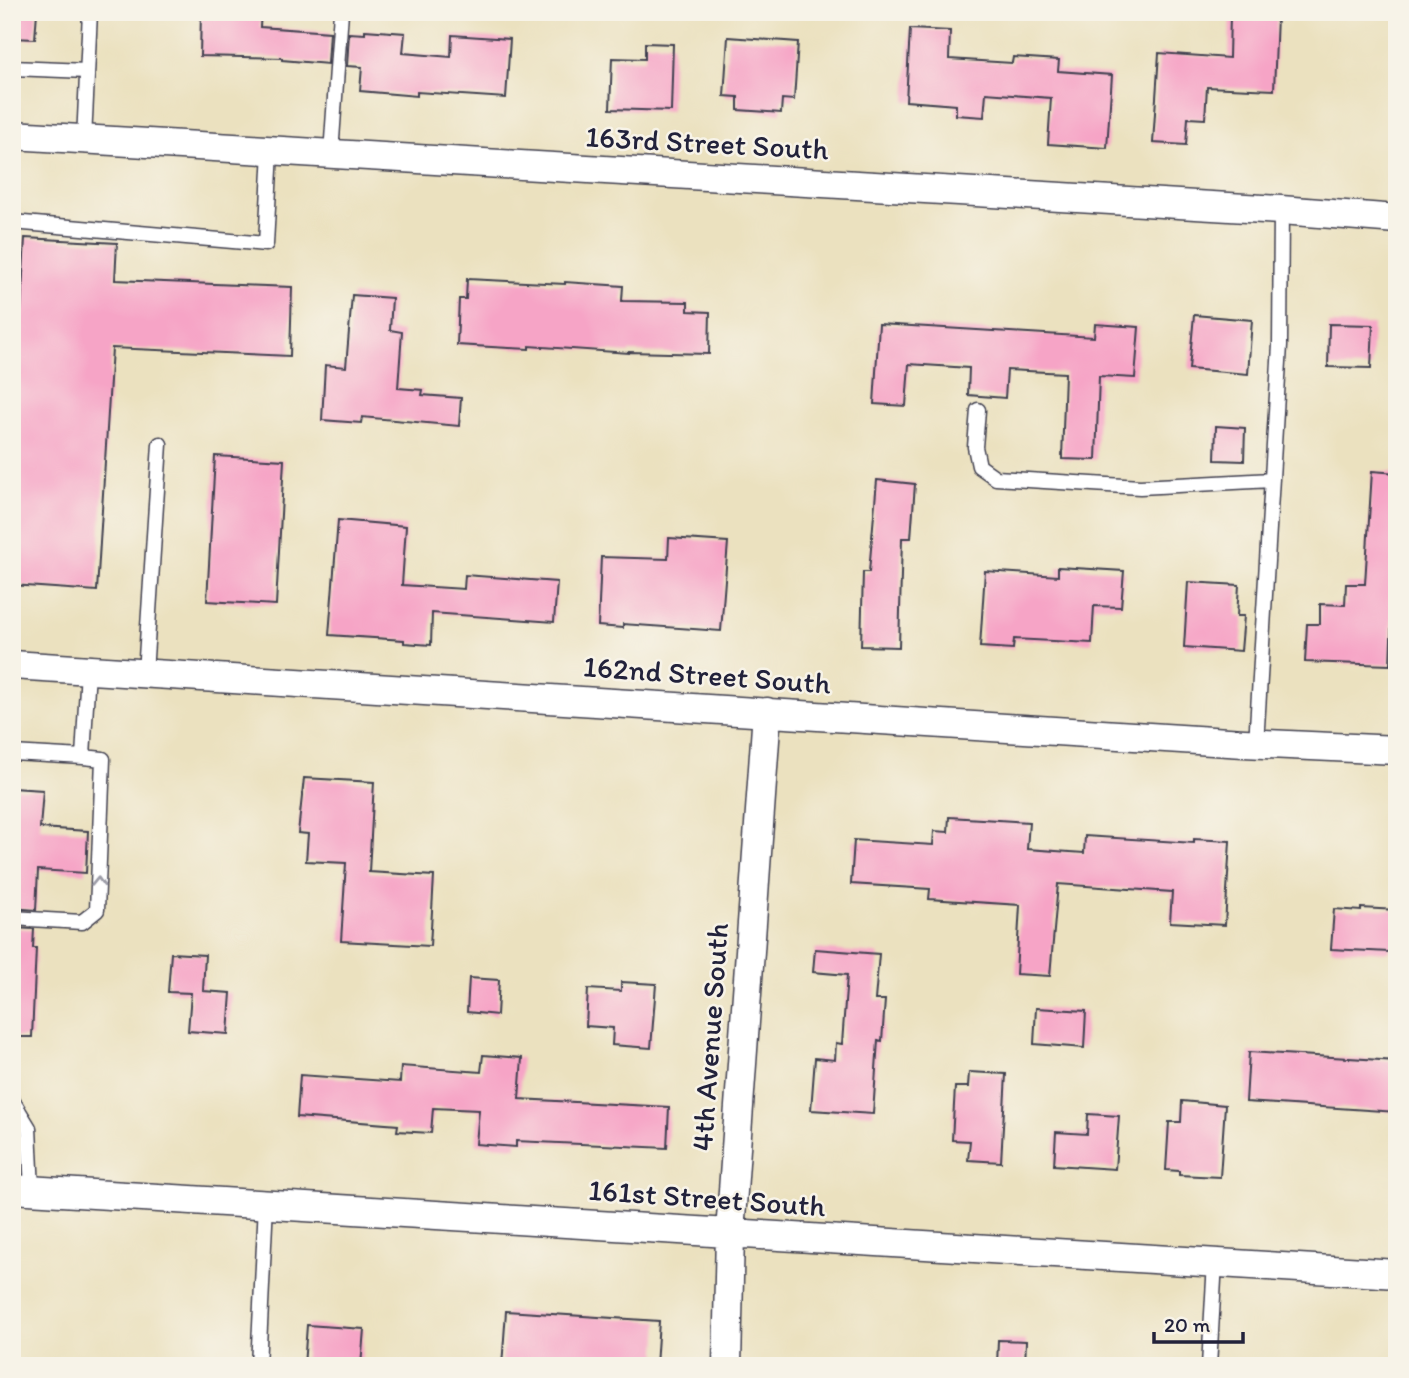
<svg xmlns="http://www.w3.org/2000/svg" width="1409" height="1378" font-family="Itim,sans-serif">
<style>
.building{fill:#f6a4c6}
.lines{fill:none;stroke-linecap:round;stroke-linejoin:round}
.lane-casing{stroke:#403f4f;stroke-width:17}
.street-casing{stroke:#403f4f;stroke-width:31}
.lane{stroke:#fff;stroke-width:14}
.street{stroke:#fff;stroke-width:28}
.oneway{stroke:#9c9ca7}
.labels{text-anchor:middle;stroke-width:5;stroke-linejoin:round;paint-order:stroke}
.street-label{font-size:30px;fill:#22223b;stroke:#f7f3e8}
</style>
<rect width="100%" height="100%" fill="#f7f3e8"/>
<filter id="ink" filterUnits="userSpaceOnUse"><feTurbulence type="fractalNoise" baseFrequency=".0143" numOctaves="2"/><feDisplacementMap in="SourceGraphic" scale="14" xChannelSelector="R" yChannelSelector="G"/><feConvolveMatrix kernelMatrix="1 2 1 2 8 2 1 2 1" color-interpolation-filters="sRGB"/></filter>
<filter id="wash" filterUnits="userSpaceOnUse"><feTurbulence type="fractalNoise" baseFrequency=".00686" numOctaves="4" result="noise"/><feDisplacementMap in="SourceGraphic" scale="28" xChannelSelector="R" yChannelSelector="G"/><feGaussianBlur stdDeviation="1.57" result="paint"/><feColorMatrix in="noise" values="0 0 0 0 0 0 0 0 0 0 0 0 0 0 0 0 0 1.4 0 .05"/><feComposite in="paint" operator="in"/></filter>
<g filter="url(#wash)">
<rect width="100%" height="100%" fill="#ebe1bf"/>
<g id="blocks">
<path class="building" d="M 12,12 L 37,12 L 35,39 L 12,38 Z
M 201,12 L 261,12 L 260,27 L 330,32 L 328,64 L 282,60 L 282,58 L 200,56 Z
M 1230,14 L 1277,16 L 1274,90 L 1207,87 L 1205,119 L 1188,118 L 1186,145 L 1153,143 L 1159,53 L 1229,58 Z
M 910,29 L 950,31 L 949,59 L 1012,63 L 1013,57 L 1059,60 L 1058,71 L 1112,75 L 1107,148 L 1048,144 L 1051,98 L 986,93 L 984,117 L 956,115 L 956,105 L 906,101 Z
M 365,30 L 405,33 L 403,53 L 451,57 L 452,35 L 510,39 L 506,98 L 417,92 L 417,96 L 360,91 L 362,67 L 347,66 L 349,33 L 365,34 Z
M 728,37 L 798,42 L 794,100 L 782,99 L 781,113 L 738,110 L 738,97 L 724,96 Z
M 645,43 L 673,44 L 671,111 L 610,109 L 612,58 L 645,59 Z
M 25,238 L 117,243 L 115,280 L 292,287 L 290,356 L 112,348 L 97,591 L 12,585 L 12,477 Z
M 467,279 L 565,284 L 565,282 L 623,286 L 622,301 L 688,302 L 688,311 L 710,312 L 709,354 L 629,352 L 629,353 L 529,346 L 529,349 L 457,345 L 459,299 L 466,299 Z
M 352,295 L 392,298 L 390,330 L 402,332 L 398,388 L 423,390 L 422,395 L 461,398 L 459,426 L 362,417 L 361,423 L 322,420 L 325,365 L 346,367 Z
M 1194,315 L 1252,320 L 1248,374 L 1189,369 Z
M 879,324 L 1094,337 L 1095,324 L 1139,327 L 1135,378 L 1099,376 L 1096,460 L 1062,459 L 1065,373 L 1007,370 L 1005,398 L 968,395 L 969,368 L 909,364 L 906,406 L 874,404 Z
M 1329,324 L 1373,325 L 1371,368 L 1328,367 Z
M 1216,426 L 1245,428 L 1244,461 L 1215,460 Z
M 215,456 L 284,460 L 276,605 L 207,601 Z
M 1372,471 L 1397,473 L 1397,563 L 1394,563 L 1390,665 L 1305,662 L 1307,624 L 1320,624 L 1320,604 L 1345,605 L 1346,584 L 1365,584 Z
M 877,480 L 915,484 L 911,538 L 902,538 L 899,647 L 861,646 L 863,572 L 869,572 Z
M 338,520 L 406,526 L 402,585 L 464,589 L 465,575 L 557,582 L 554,622 L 432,613 L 431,645 L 404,643 L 404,640 L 329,635 Z
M 669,538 L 728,542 L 721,631 L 623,624 L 623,628 L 598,626 L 601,557 L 668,559 Z
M 1058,567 L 1124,571 L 1121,607 L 1094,606 L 1092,643 L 1014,639 L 1013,649 L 980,647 L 985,571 L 1058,576 Z
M 1188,582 L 1239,585 L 1237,616 L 1244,616 L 1241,651 L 1184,647 Z
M 304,778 L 374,782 L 369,872 L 434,876 L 430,946 L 341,941 L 346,863 L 306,861 L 308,834 L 298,833 Z
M 12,788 L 43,790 L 40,828 L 88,831 L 86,873 L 38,870 L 36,910 L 12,908 Z
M 949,817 L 1029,822 L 1027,849 L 1084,853 L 1085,836 L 1194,843 L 1194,839 L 1230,841 L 1225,925 L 1170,922 L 1172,892 L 1058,884 L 1050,976 L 1016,974 L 1020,905 L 929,899 L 930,889 L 851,884 L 854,840 L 933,845 L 934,831 L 948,832 Z
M 1361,908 L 1397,910 L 1397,947 L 1390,947 L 1389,952 L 1331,949 L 1334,909 L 1361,911 Z
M 12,928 L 34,929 L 33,948 L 36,948 L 32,1037 L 12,1037 Z
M 815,949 L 879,954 L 875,1000 L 885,1000 L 882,1041 L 878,1040 L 873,1114 L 811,1110 L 815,1058 L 835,1060 L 836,1043 L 842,1044 L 847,975 L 813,972 Z
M 171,953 L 205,955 L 203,991 L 231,993 L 228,1034 L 188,1031 L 191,993 L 168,992 Z
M 469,978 L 499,980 L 497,1015 L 467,1012 Z
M 621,982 L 656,984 L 651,1048 L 612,1045 L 613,1028 L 586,1026 L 588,989 L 621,991 Z
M 1036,1008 L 1086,1011 L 1084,1048 L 1034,1044 Z
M 1249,1052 L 1397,1061 L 1397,1112 L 1246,1102 Z
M 483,1055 L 522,1058 L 519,1099 L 669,1107 L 667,1148 L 516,1141 L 516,1147 L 476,1144 L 479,1110 L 433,1108 L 431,1133 L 397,1131 L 398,1125 L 297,1117 L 300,1075 L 400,1082 L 401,1066 L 481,1072 Z
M 969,1072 L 1006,1074 L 1001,1162 L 968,1160 L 970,1141 L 952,1140 L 955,1087 L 968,1087 Z
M 1182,1101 L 1225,1105 L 1220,1177 L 1179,1175 L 1179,1171 L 1166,1170 L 1169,1122 L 1181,1122 Z
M 1088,1114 L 1119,1116 L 1115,1169 L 1054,1165 L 1056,1132 L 1087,1134 Z
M 506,1311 L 659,1321 L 656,1366 L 502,1366 Z
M 307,1325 L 364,1329 L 361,1366 L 304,1366 Z
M 998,1340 L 1026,1341 L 1025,1366 L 997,1366 Z"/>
</g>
</g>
<g filter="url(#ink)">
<use href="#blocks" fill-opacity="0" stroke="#403f4f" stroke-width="2"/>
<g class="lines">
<defs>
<path id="lane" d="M 12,68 L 87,71
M 84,140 L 90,12
M 331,154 L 341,12
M 12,222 L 266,244 L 271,151
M 978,410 L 975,447 L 979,466 L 996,478 L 1140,487 L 1272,480
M 145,673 L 160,444
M 1256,744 L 1280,345 L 1281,210
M 12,753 L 83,757 L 88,670
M 12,918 L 82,922 L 97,910 L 103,759 L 83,757
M 12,1100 L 29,1128 L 32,1190
M 258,1366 L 266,1204
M 1209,1366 L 1215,1262"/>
<path id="street" d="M 12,135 L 1281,210 L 1397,219
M 12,665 L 1244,743 L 1397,750
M 12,1189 L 1397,1274
M 727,1366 L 730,1233 L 767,712"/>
</defs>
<use href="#lane" class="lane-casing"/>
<use href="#street" class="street-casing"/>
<use href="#lane" class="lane"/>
<use href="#street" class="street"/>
</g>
<defs><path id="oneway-chevron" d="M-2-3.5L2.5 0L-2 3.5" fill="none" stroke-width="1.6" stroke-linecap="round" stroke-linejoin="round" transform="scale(1.75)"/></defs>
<use class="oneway" href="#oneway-chevron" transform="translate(98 882) rotate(-88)"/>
</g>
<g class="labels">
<g class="street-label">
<text transform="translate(707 143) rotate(3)" y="10">163rd Street South</text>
<text transform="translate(707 675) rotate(4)" y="10">162nd Street South</text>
<text transform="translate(710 1037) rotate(-86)" y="10">4th Avenue South</text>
<text transform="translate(707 1198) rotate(4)" y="10">161st Street South</text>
</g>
</g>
<rect width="1409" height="1378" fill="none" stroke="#f7f3e8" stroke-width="42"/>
<path d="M1154 1332v10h89v-10" fill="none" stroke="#22223b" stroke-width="3.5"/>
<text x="1164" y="1332" font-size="21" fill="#22223b" stroke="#f7f3e8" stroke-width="5" paint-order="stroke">20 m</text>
</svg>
